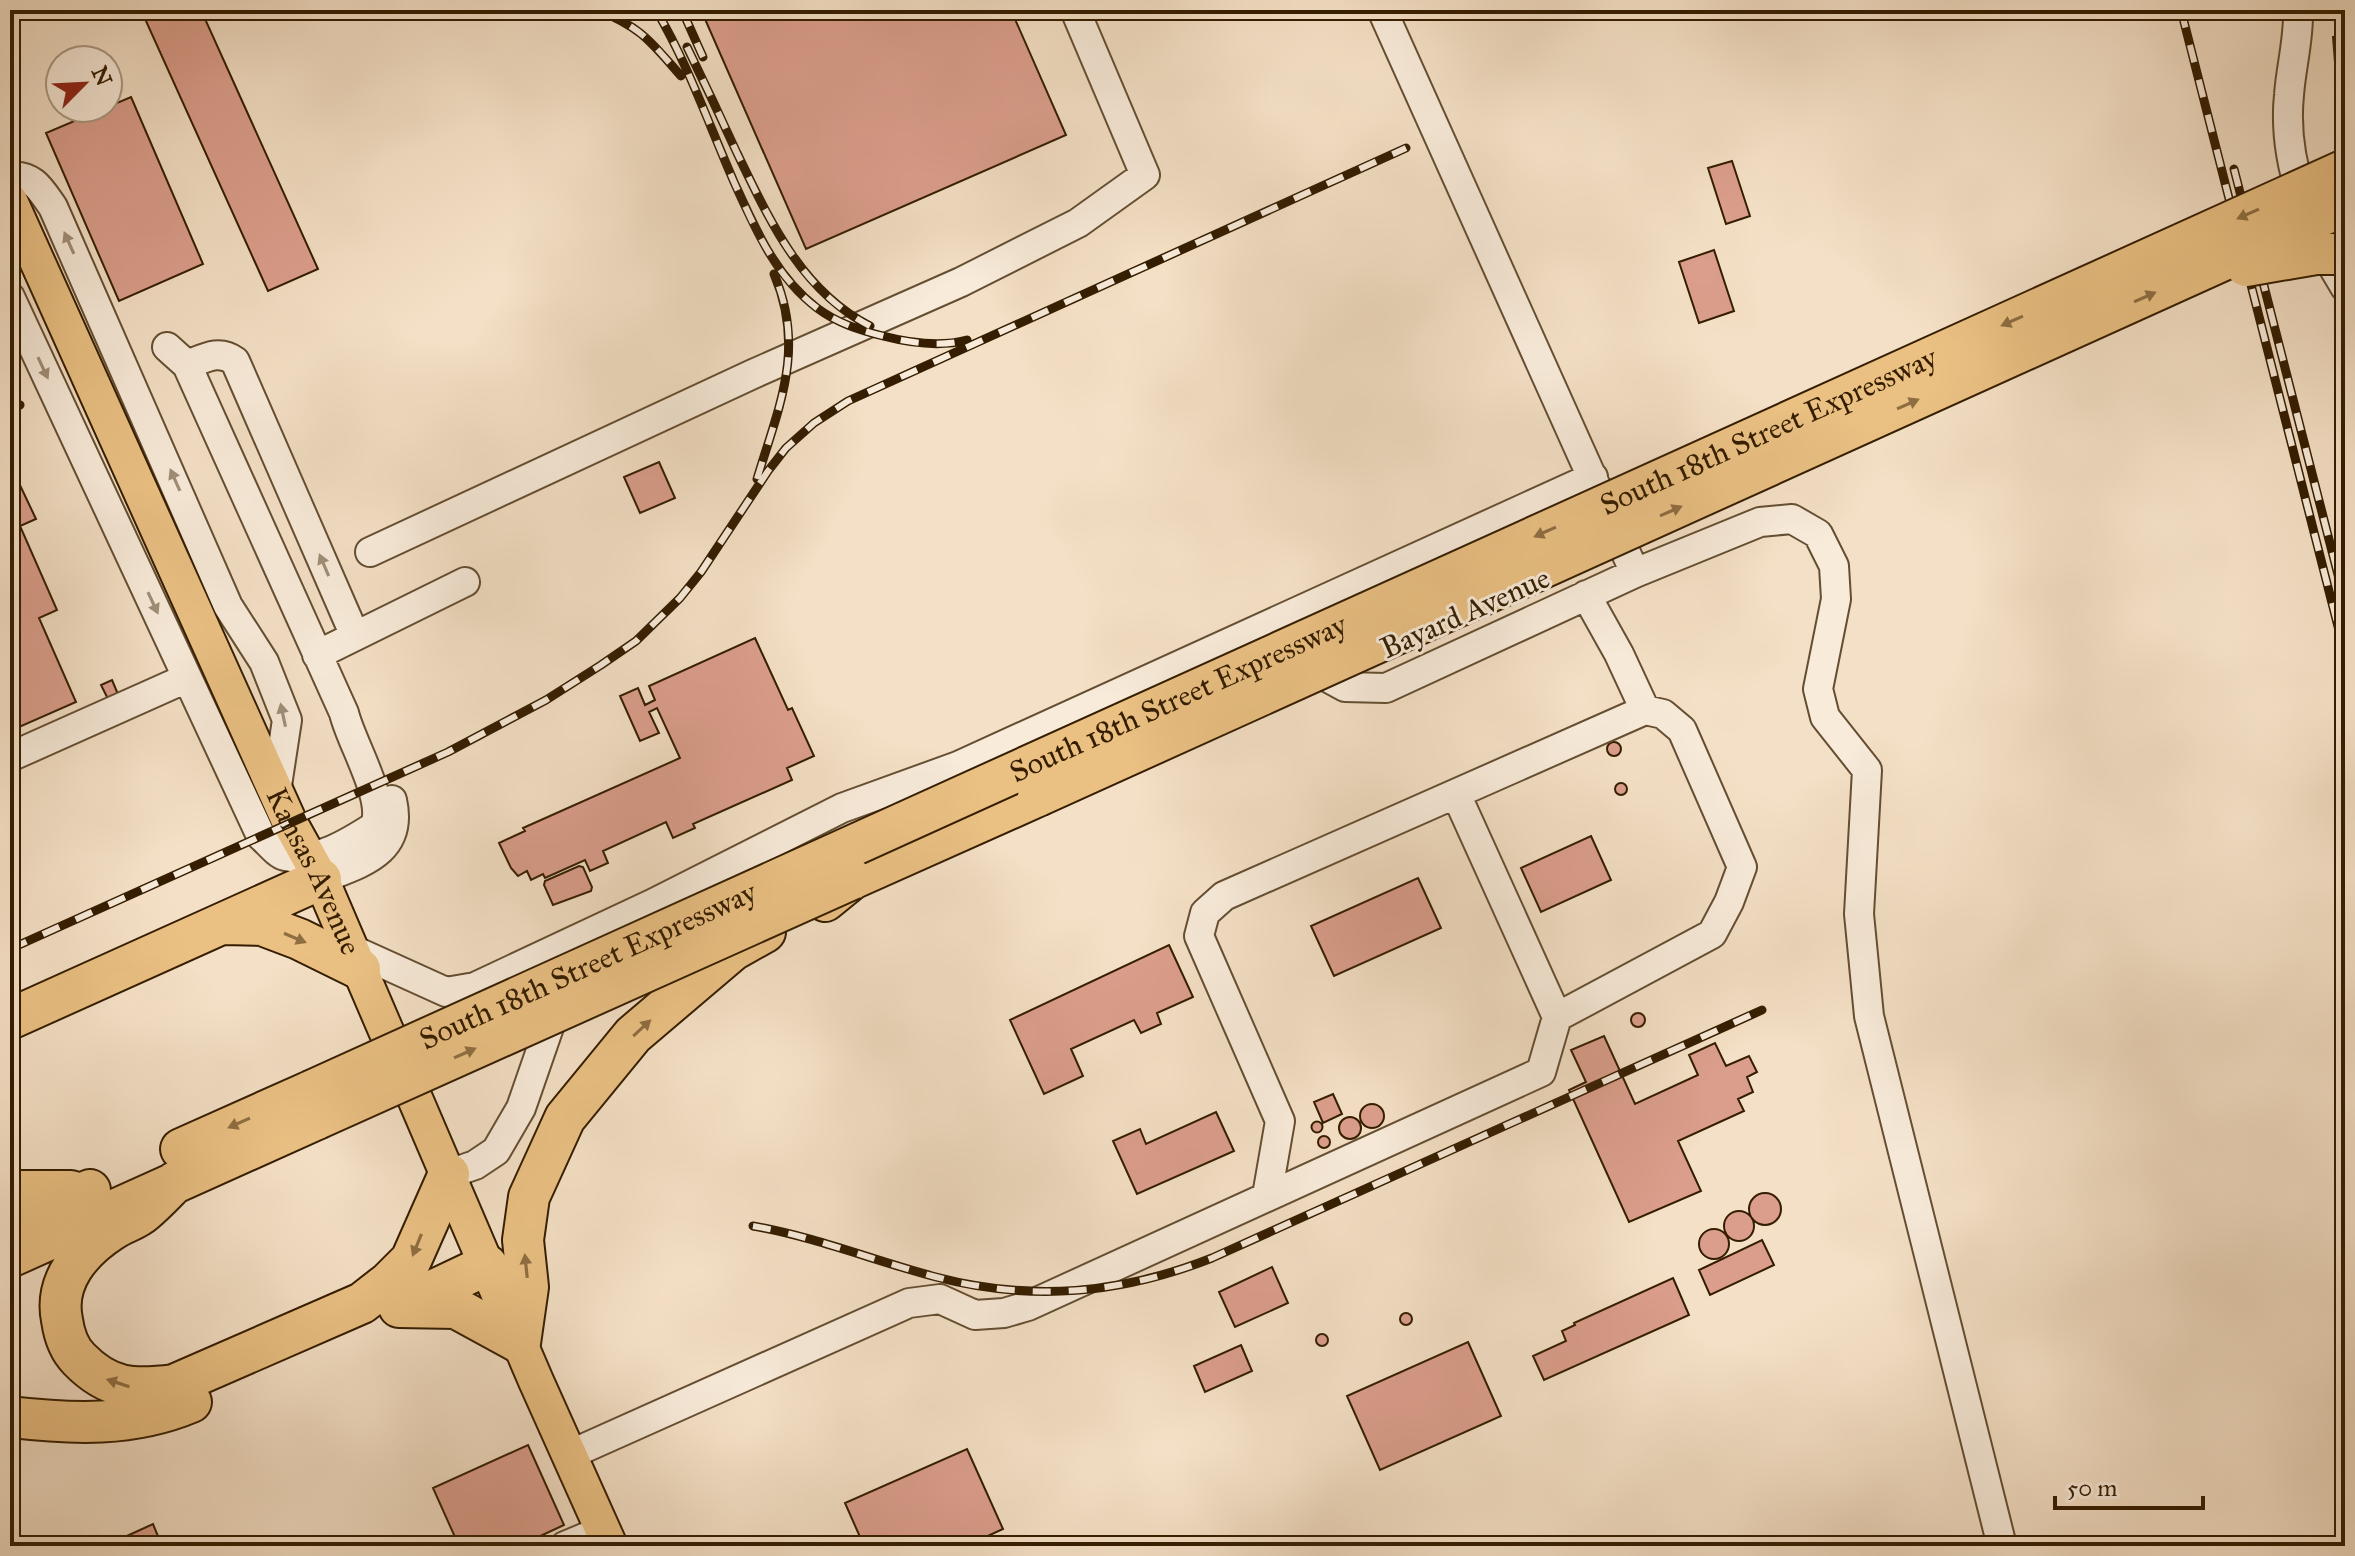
<svg xmlns="http://www.w3.org/2000/svg" width="2355" height="1556" font-family="'IM FELL Great Primer',serif">
<style>
.building{fill:#db9e8c;stroke:#341d00;stroke-width:2}
.lines{fill:none;stroke-linecap:round;stroke-linejoin:round}
.minor-casing{stroke:#644e32;stroke-width:32}
.major-casing{stroke:#341d00;stroke-width:38}
.highway-casing{stroke:#341d00;stroke-width:44}
.minor{stroke:#f8ebda;stroke-width:28}
.major{stroke:#eac083;stroke-width:34}
.highway{stroke:#eac083;stroke-width:40}
.rail-casing{stroke:#341d00;stroke-width:9}
.rail{stroke:#f8ebda;stroke-width:6;stroke-dasharray:18;stroke-linecap:butt}
.highway-bridge-casing{stroke:#341d00;stroke-width:44;stroke-linecap:butt}
.highway-bridge{stroke:#eac083;stroke-width:40}
.oneway{fill:#8f6e42}
.oneway2{fill:#a08e78}
.labels{text-anchor:middle;stroke-width:6;stroke-linejoin:round;paint-order:stroke}
.street-label{font-size:30px;fill:#341d00;stroke:#f8ebda}
</style>
<rect width="100%" height="100%" fill="#f4e0c6"/>
<filter id="stains"><feTurbulence type="fractalNoise" baseFrequency=".0025" numOctaves="4"/><feColorMatrix values="0 0 0 0 .2 0 0 0 0 .09 0 0 0 0 .02 0 0 0 .5 -.17"/></filter>
<radialGradient id="worn" r=".72"><stop offset=".6" stop-color="#630" stop-opacity="0"/><stop offset="1" stop-color="#630" stop-opacity=".3"/></radialGradient>
<path class="building" d="M 141,10 L 201,10 L 318,269 L 268,291 Z
M 701,10 L 1011,10 L 1066,135 L 806,249 Z
M 2345,36 L 2345,124 L 2340,125 L 2333,37 Z
M 131,97 L 203,264 L 119,301 L 46,133 Z
M 1732,161 L 1750,216 L 1726,224 L 1708,168 Z
M 1714,250 L 1734,311 L 1699,323 L 1679,262 Z
M 659,462 L 675,498 L 640,513 L 624,477 Z
M 10,464 L 36,519 L 20,526 L 57,610 L 39,618 L 76,702 L 10,731 Z
M 755,638 L 788,710 L 792,708 L 814,756 L 787,768 L 792,780 L 693,824 L 695,828 L 673,838 L 666,822 L 603,851 L 608,863 L 590,871 L 585,860 L 545,878 L 543,874 L 531,880 L 527,871 L 518,876 L 511,868 L 499,843 L 525,831 L 523,828 L 680,758 L 657,708 L 649,712 L 659,733 L 640,741 L 620,696 L 638,688 L 645,705 L 655,700 L 649,686 Z
M 112,680 L 120,699 L 110,703 L 101,685 Z
M1607 749a7 7 0 1 1 14 0a7 7 0 1 1-14 0Z
M1615 789a6 6 0 1 1 12 0a6 6 0 1 1-12 0Z
M 1591,836 L 1611,880 L 1541,912 L 1521,868 Z
M 579,866 L 583,867 L 592,887 L 591,891 L 553,905 L 544,885 L 545,881 Z
M 1418,878 L 1441,928 L 1334,976 L 1311,926 Z
M 1169,945 L 1193,997 L 1157,1013 L 1161,1024 L 1141,1033 L 1134,1020 L 1071,1049 L 1083,1076 L 1044,1094 L 1010,1020 Z
M1631 1020a7 7 0 1 1 14 0a7 7 0 1 1-14 0Z
M 1604,1036 L 1635,1104 L 1698,1075 L 1689,1055 L 1715,1043 L 1726,1066 L 1749,1056 L 1757,1072 L 1747,1077 L 1753,1092 L 1738,1099 L 1744,1111 L 1678,1141 L 1701,1191 L 1629,1222 L 1569,1090 L 1586,1082 L 1571,1050 Z
M 1333,1094 L 1342,1114 L 1323,1123 L 1314,1102 Z
M1360 1116a12 12 0 1 1 24 0a12 12 0 1 1-24 0Z
M 1216,1112 L 1234,1151 L 1137,1194 L 1113,1141 L 1140,1129 L 1146,1144 Z
M1339 1128a11 11 0 1 1 22 0a11 11 0 1 1-22 0Z
M1311.5 1127a5.5 5.5 0 1 1 11 0a5.5 5.5 0 1 1-11 0Z
M1318 1142a6 6 0 1 1 12 0a6 6 0 1 1-12 0Z
M1749 1209a16 16 0 1 1 32 0a16 16 0 1 1-32 0Z
M1724 1226a15 15 0 1 1 30 0a15 15 0 1 1-30 0Z
M1699 1244a15 15 0 1 1 30 0a15 15 0 1 1-30 0Z
M 1762,1240 L 1774,1265 L 1710,1295 L 1699,1270 Z
M 1272,1267 L 1288,1303 L 1235,1327 L 1219,1292 Z
M 1673,1278 L 1689,1315 L 1544,1380 L 1533,1356 L 1566,1341 L 1562,1331 L 1575,1325 L 1574,1323 Z
M1400 1319a6 6 0 1 1 12 0a6 6 0 1 1-12 0Z
M1316 1340a6 6 0 1 1 12 0a6 6 0 1 1-12 0Z
M 1468,1342 L 1501,1416 L 1380,1470 L 1347,1396 Z
M 1241,1345 L 1252,1371 L 1205,1392 L 1194,1366 Z
M 528,1445 L 564,1525 L 519,1546 L 459,1546 L 433,1488 Z
M 967,1449 L 1003,1529 L 966,1546 L 864,1546 L 845,1503 Z
M 153,1524 L 162,1546 L 105,1546 Z"/>
<g class="lines">
<defs>
<path id="minor" d="M 2298,10 C 2299,39 2291,67 2289,95 C 2282,162 2310,231 2345,287
M 10,177 C 33,174 41,190 53,207 L 228,606 L 264,662 L 287,720 L 276,792
M 10,297 L 261,836 C 268,842 277,854 285,856 C 316,864 350,842 375,826 C 386,798 351,743 344,713 L 187,365 L 167,347
M 187,365 C 205,358 219,349 235,361 L 355,636
M 370,552 L 753,374 L 961,282 L 1078,223 L 1145,175 L 1075,10
M 1635,573 L 1760,522 L 1792,519 L 1818,534 L 1834,566 L 1836,599 L 1818,689 L 1825,717 L 1867,770 L 1859,914 L 1869,1016 L 2002,1546
M 1586,595 L 1619,654 L 1645,710
M 317,655 L 465,582
M 1304,673 L 1312,669 L 1345,687 L 1386,688 L 1635,573 L 1382,10
M 10,757 L 187,678
M 1456,794 L 1557,1017
M 321,879 C 361,863 404,853 392,800
M 351,949 L 446,992 L 475,987 L 652,904 L 842,808 L 958,766 L 1593,477
M 449,1174 L 475,1165 L 496,1151 L 521,1108 L 557,1004
M 569,1455 L 909,1303 L 940,1299 L 975,1315 L 1004,1313 L 1028,1306 L 1541,1072 L 1557,1017 L 1712,934 L 1729,902 L 1742,867 L 1682,730 L 1663,714 L 1645,710 L 1224,896 L 1205,913 L 1199,936 L 1280,1121 L 1267,1196
M 565,1546 L 603,1530"/>
<g id="major">
<path id="s1" d="M 10,201 L 290,823 L 321,879 L 536,1381 L 610,1546"/>
</g>
<path id="highway" d="M 825,901 L 852,879 L 1038,796
M 225,924 L 262,925 L 299,939 L 360,969
M 10,1019 L 321,879
M 181,1149 L 311,1091
M 175,1182 C 165,1192 155,1203 144,1212 C 135,1220 122,1223 112,1230 C 81,1250 54,1281 62,1320 C 64,1334 69,1349 79,1359 C 109,1390 134,1390 174,1385 L 362,1303 L 389,1282 L 411,1260 L 449,1174
M 10,1191 L 71,1191
M 10,1226 L 90,1190
M 10,1257 L 317,1119
M 409,1302 L 487,1265
M 399,1307 L 456,1308 L 520,1343 L 528,1287 L 523,1240 L 529,1197 L 565,1118 L 633,1035 L 733,950 L 765,932
M 10,1417 C 72,1424 132,1427 191,1402"/>
</defs>
<use href="#minor" class="minor-casing"/>
<use href="#major" class="major-casing"/>
<use href="#highway" class="highway-casing"/>
<use href="#minor" class="minor"/>
<use href="#major" class="major"/>
<use href="#highway" class="highway"/>
<defs>
<path id="rail" d="M 598,10 C 642,28 650,41 681,76
M 656,10 C 688,64 709,125 734,182 C 755,228 775,276 817,308 C 837,323 859,330 883,336 C 910,343 941,347 967,340
M 682,10 L 703,57
M 2181,10 L 2345,654
M 687,47 C 704,82 721,118 737,153 C 769,219 801,291 870,326
M 2234,169 L 2345,602
M 10,409 L 20,405
M 757,479 C 779,406 806,349 774,274
M 10,949 L 448,752 L 546,700 L 601,665 L 636,641 L 680,598 L 701,572 L 768,471 L 786,448 L 814,423 L 848,401 L 1406,148
M 753,1226 C 816,1237 875,1261 936,1277 C 1032,1302 1121,1294 1212,1258 L 1762,1010"/>
</defs>
<use href="#rail" class="rail-casing"/>
<use href="#rail" class="rail"/>
<defs>
<g id="highway-bridge">
<path d="M 2246,266 L 2316,254 L 2345,254"/>
<path d="M 1038,796 L 2345,205"/>
<path id="s2" d="M 311,1091 L 2345,170"/>
<path d="M 317,1119 L 852,879"/>
</g>
</defs>
<use href="#highway-bridge" class="highway-bridge-casing"/>
<use href="#highway-bridge" class="highway-bridge"/>
</g>
<defs><path id="oneway-solid" d="M-6-.8H1V-3.2L6.5 0L1 3.2V.8H-6Z" transform="scale(2)"/></defs>
<g class="oneway">
<use href="#oneway-solid" transform="translate(2248 214) rotate(156)"/>
<use href="#oneway-solid" transform="translate(2145 297) rotate(-24)"/>
<use href="#oneway-solid" transform="translate(2012 321) rotate(156)"/>
<use href="#oneway-solid" transform="translate(1908 404) rotate(-24)"/>
<use href="#oneway-solid" transform="translate(1671 511) rotate(-24)"/>
<use href="#oneway-solid" transform="translate(1545 532) rotate(156)"/>
<use href="#oneway-solid" transform="translate(295 938) rotate(23)"/>
<use href="#oneway-solid" transform="translate(642 1028) rotate(-43)"/>
<use href="#oneway-solid" transform="translate(465 1053) rotate(-24)"/>
<use href="#oneway-solid" transform="translate(239 1123) rotate(156)"/>
<use href="#oneway-solid" transform="translate(417 1245) rotate(112)"/>
<use href="#oneway-solid" transform="translate(526 1266) rotate(-96)"/>
<use href="#oneway-solid" transform="translate(118 1383) rotate(-162)"/>
</g>
<g class="oneway2">
<use href="#oneway-solid" transform="translate(69 243) rotate(-114)"/>
<use href="#oneway-solid" transform="translate(43 368) rotate(65)"/>
<use href="#oneway-solid" transform="translate(175 480) rotate(-114)"/>
<use href="#oneway-solid" transform="translate(324 565) rotate(-113)"/>
<use href="#oneway-solid" transform="translate(153 603) rotate(65)"/>
<use href="#oneway-solid" transform="translate(283 715) rotate(-102)"/>
</g>
<g class="labels">
<g class="street-label">
<text dy="10" stroke="none"><textPath href="#s2" startOffset="1600">South 18th Street Expressway</textPath></text>
<text transform="translate(1465 613) rotate(-24)" y="10">Bayard Avenue</text>
<text dy="10" stroke="none"><textPath href="#s2" startOffset="952">South 18th Street Expressway</textPath></text>
<text dy="10" stroke="none"><textPath href="#s1" startOffset="736">Kansas Avenue</textPath></text>
<text dy="10" stroke="none"><textPath href="#s2" startOffset="304">South 18th Street Expressway</textPath></text>
</g>
</g>
<rect width="2355" height="1556" fill="none" stroke="#f4e0c6" stroke-width="40"/>
<rect x="12" y="12" width="2331" height="1532" fill="none" stroke="#341d00" stroke-width="4"/>
<rect x="20" y="20" width="2315" height="1516" fill="none" stroke="#341d00" stroke-width="2"/>
<g transform="translate(84 84) rotate(66)"><circle r="38" fill="#f8ebda" stroke="#aa9983" stroke-width="2"/>
<path d="M0-6L14 30L0 20L-14 30Z" fill="#8f2418"/>
<text y="-12" font-size="22" font-weight="bold" text-anchor="middle" fill="#341d00">N</text>
</g>
<path d="M2055 1496v12h148v-12" fill="none" stroke="#341d00" stroke-width="4"/>
<text x="2067" y="1496" font-size="24" fill="#341d00" stroke="#f8ebda" stroke-width="6" paint-order="stroke">50 m</text>
<rect width="100%" height="100%" filter="url(#stains)"/>
<rect width="100%" height="100%" fill="url(#worn)"/>
</svg>
